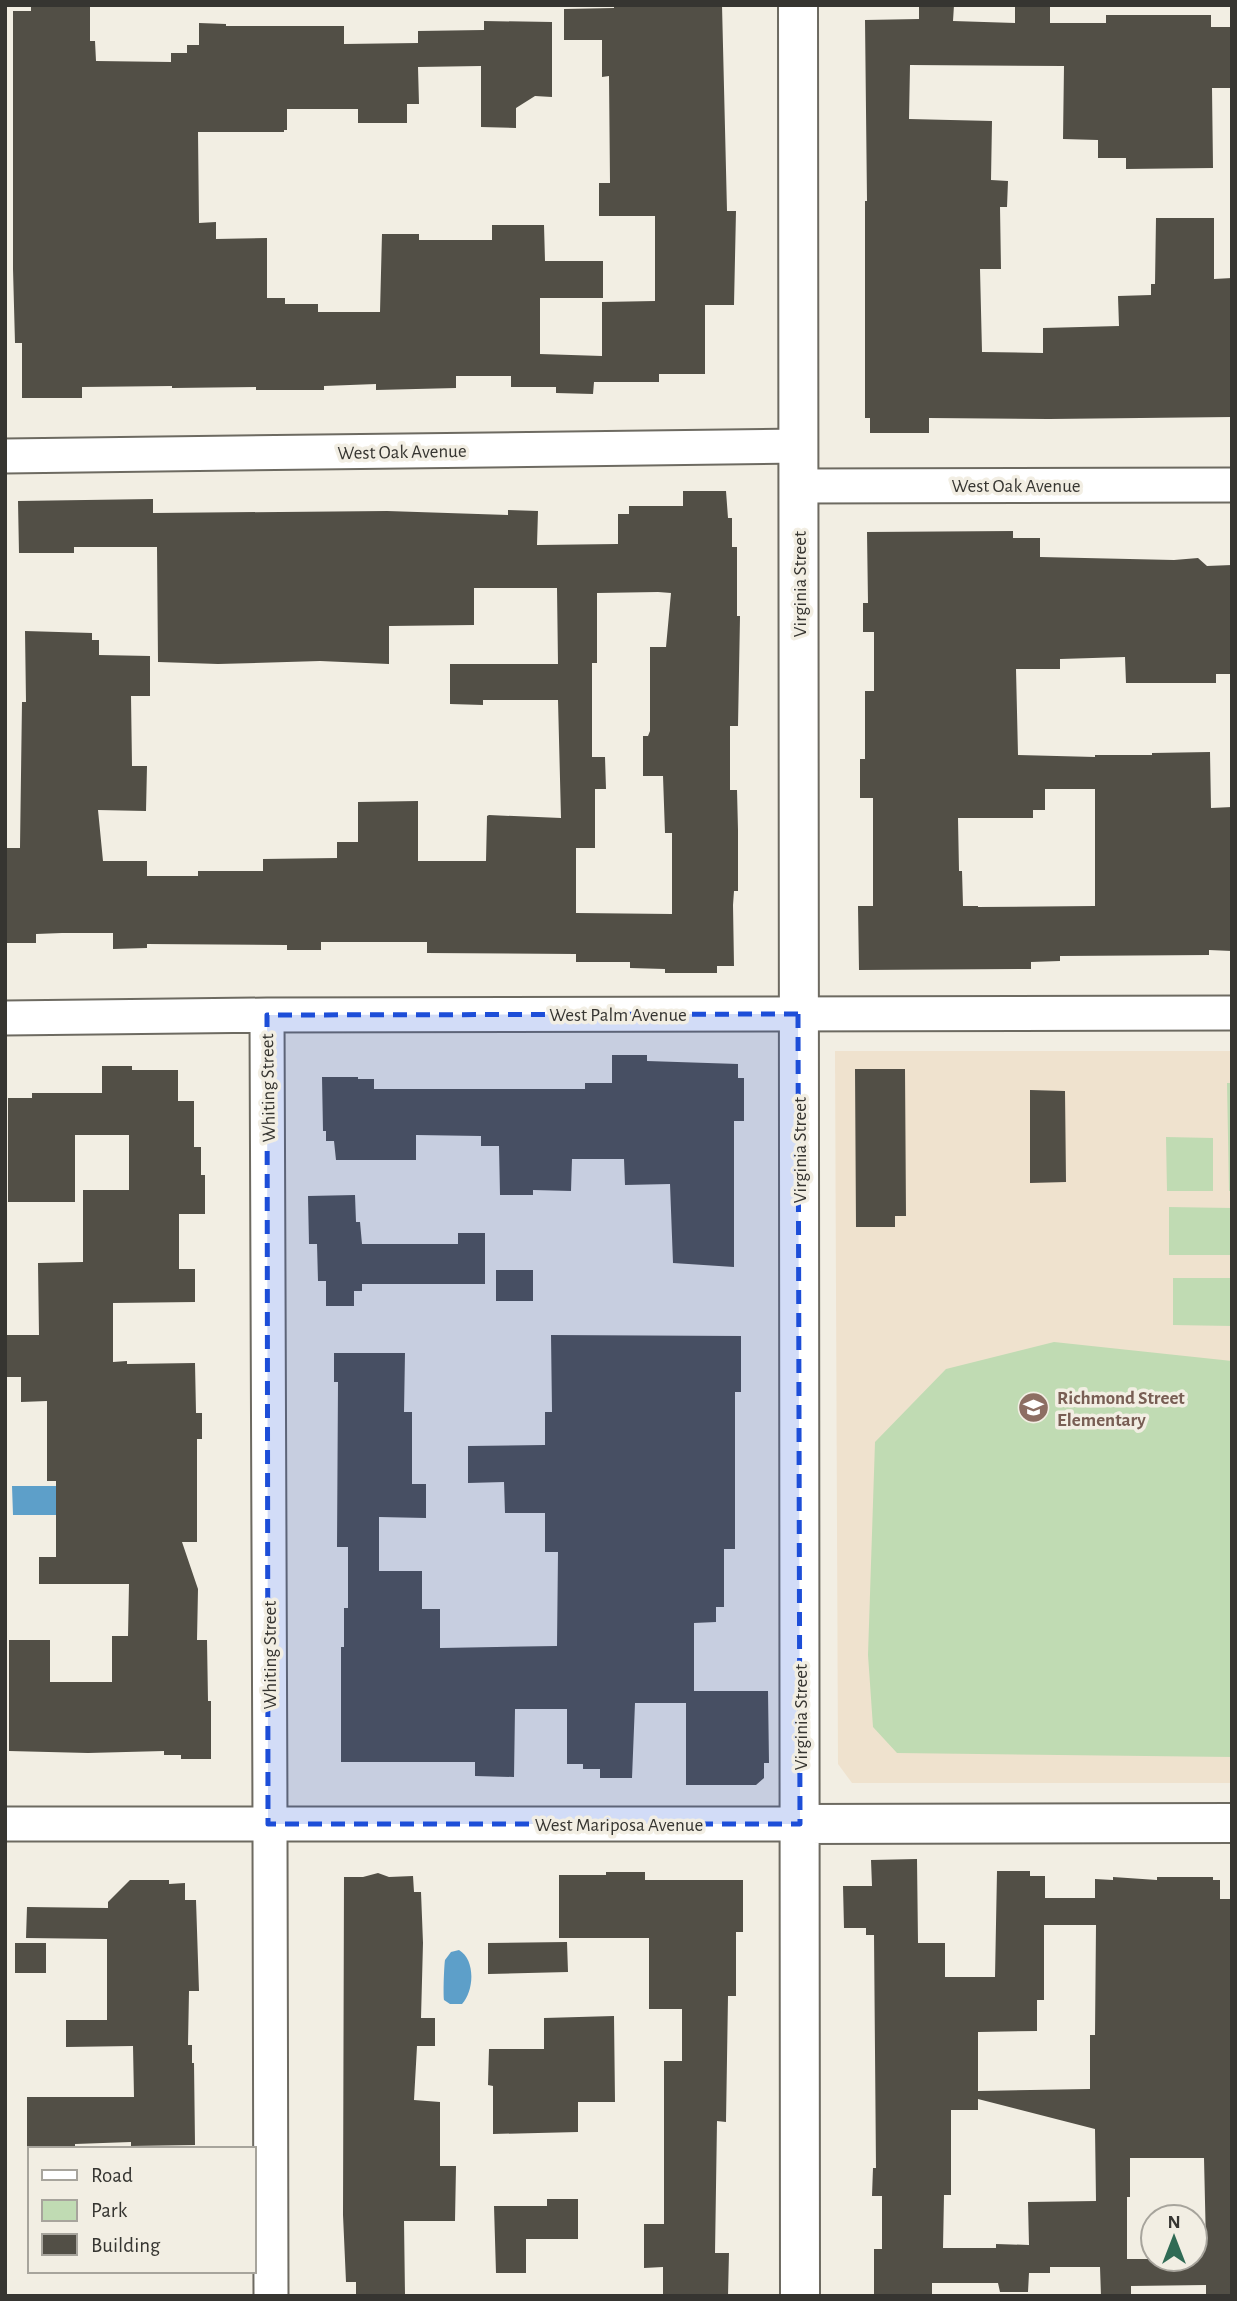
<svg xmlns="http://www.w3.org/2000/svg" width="1237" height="2301" font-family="'Alegreya Sans',sans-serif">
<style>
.education{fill:#efe2ce}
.green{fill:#c0dbb3}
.water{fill:#5d9fc9}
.building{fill:#524f46;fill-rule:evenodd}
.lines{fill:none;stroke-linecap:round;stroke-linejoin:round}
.street-casing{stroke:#6d6a61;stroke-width:37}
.secondary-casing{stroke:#6d6a61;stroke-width:42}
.street{stroke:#fff;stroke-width:33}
.secondary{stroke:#fff;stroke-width:38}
.marked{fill:#1d4ed8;fill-opacity:0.2;stroke:#1d4ed8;stroke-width:5;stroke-dasharray:14 9;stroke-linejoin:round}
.labels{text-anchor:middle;stroke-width:7;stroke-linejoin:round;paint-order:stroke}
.street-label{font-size:19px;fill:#363531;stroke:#f2eee3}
.education-label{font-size:19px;font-weight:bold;fill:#785e54;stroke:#f2eee3;text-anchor:start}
</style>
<rect width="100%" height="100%" fill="#f2eee3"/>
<path class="education" d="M 835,1051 L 1232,1051 L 1232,1783 L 852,1783 L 838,1764 Z"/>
<path class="green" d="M 1227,1083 L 1232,1083 L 1232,1191 L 1229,1191 Z
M 1166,1137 L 1213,1138 L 1213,1191 L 1167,1191 Z
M 1169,1207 L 1232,1208 L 1232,1255 L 1169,1255 Z
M 1173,1278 L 1232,1278 L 1232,1326 L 1173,1325 Z
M 1054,1342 L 1232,1361 L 1232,1757 L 897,1753 L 873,1727 L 868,1655 L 875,1442 L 946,1369 Z"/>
<path class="water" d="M 12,1486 L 68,1486 L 69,1515 L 13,1515 Z
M 459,1950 C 476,1960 474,1991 462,2004 L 450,2004 L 444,2000 C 443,1996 444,1966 445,1960 L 451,1952 Z"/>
<path class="building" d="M 31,5 L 90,5 L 90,41 L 95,41 L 96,61 L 171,62 L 171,53 L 187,53 L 187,45 L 199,45 L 199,23 L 226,24 L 226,26 L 344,26 L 344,44 L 418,43 L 418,31 L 484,30 L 484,21 L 552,22 L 552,97 L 535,96 L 516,108 L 516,128 L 481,127 L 481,66 L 418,67 L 419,104 L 407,104 L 407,123 L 358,123 L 358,109 L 287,109 L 287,130 L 284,130 L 284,132 L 198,132 L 199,223 L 216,222 L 216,239 L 267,238 L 267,298 L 285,298 L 285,304 L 318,304 L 318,312 L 380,312 L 382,234 L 419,234 L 419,240 L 492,240 L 492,225 L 544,225 L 545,261 L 603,261 L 603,298 L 540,298 L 540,354 L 602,356 L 602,302 L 655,301 L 655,216 L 599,216 L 599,183 L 610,183 L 609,76 L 602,77 L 602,40 L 564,40 L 564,9 L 614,8 L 614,5 L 722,5 L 727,211 L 736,211 L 734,305 L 705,305 L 705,374 L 659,374 L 659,382 L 594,382 L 593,394 L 556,393 L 556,387 L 511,387 L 511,376 L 456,376 L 456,388 L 376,390 L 376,384 L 324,386 L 324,390 L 256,390 L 256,387 L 172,388 L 172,386 L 82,387 L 82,398 L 22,398 L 22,343 L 15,343 L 13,269 L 13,11 L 31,11 Z
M 919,5 L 954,5 L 953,21 L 1015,23 L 1015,7 L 1050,7 L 1050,23 L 1106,23 L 1106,15 L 1211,15 L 1211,27 L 1232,27 L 1232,88 L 1212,88 L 1213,168 L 1126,169 L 1126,158 L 1098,158 L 1098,140 L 1063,139 L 1064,66 L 910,65 L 909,119 L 992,121 L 991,180 L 1008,181 L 1007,207 L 1000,207 L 1001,269 L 980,269 L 982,352 L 1043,353 L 1043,328 L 1119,326 L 1118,296 L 1151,295 L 1151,284 L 1155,284 L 1156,218 L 1214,218 L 1214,279 L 1232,278 L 1232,417 L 1049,419 L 929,418 L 929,433 L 870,433 L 870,418 L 865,418 L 865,201 L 867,201 L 865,20 L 919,19 Z
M 683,491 L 726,491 L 728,518 L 732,518 L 732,547 L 737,547 L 737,616 L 740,616 L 738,726 L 730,726 L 730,790 L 737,790 L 738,830 L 738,891 L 734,891 L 733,905 L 734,966 L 717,966 L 717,973 L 665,973 L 665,969 L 630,968 L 630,962 L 576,962 L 576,954 L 427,953 L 427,942 L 321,942 L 321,950 L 287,950 L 287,945 L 147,944 L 147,948 L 113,949 L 113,933 L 62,933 L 36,934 L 36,943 L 5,943 L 5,848 L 20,848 L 22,702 L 26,702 L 25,631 L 92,633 L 92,640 L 99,640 L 99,655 L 150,656 L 150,696 L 131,696 L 132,766 L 147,766 L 146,811 L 98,810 L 103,861 L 147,861 L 147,876 L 198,876 L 198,871 L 263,871 L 263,859 L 337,858 L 337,842 L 358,842 L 358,802 L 418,801 L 418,861 L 486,861 L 487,816 L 489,815 L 561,818 L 558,700 L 483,700 L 483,705 L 450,704 L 450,664 L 558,664 L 557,588 L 474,588 L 474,625 L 389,626 L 389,664 L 320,661 L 218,664 L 158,662 L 157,547 L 74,547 L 74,553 L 19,553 L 18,501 L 153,499 L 153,513 L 387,511 L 508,515 L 508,510 L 538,511 L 537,545 L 618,544 L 618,514 L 629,514 L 629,506 L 683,506 ZM 658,592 L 671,593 L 666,647 L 650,647 L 650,731 L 648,736 L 643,736 L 643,776 L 663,776 L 665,833 L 672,833 L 672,914 L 576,913 L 576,848 L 595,848 L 595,789 L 606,789 L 605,757 L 592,757 L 592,663 L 597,663 L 597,593 Z
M 1013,531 L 1013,538 L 1040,538 L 1040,557 L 1174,560 L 1198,558 L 1207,566 L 1232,565 L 1232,674 L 1216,674 L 1216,683 L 1126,683 L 1125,657 L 1060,659 L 1060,669 L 1016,669 L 1018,755 L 1095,757 L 1095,755 L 1152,755 L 1152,753 L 1210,752 L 1211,808 L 1232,807 L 1232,951 L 1209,950 L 1209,955 L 1060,956 L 1060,961 L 1031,962 L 1031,969 L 859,970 L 858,906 L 873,906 L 873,798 L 860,798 L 860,759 L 865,759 L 865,691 L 874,691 L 874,632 L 863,632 L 863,603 L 868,603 L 867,532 ZM 1045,789 L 1095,789 L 1095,906 L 978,907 L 978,906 L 963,906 L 962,871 L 959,871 L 958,818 L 1033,818 L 1033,810 L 1045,810 Z
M 612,1055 L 647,1055 L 647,1061 L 738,1064 L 738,1078 L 744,1078 L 744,1121 L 734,1121 L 734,1267 L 673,1263 L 670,1184 L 625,1185 L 624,1159 L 572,1159 L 571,1191 L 533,1190 L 533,1195 L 500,1195 L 499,1146 L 481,1146 L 481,1136 L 416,1135 L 416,1160 L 336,1160 L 334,1141 L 326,1141 L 326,1131 L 323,1131 L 322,1077 L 358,1077 L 358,1079 L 374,1079 L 374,1089 L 585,1089 L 585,1083 L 612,1083 Z
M 102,1066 L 132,1066 L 132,1070 L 178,1070 L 178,1101 L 194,1101 L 194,1147 L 201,1147 L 201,1175 L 205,1175 L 205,1214 L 179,1214 L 179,1269 L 195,1269 L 195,1302 L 113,1303 L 113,1362 L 127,1361 L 127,1364 L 195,1363 L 196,1413 L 202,1413 L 202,1439 L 197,1439 L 197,1542 L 182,1542 L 198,1589 L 197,1640 L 207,1640 L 208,1701 L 211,1701 L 211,1759 L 181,1759 L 181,1755 L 164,1755 L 164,1751 L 88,1753 L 9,1751 L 9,1640 L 50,1640 L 50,1682 L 112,1682 L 112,1636 L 128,1636 L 129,1584 L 39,1584 L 39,1557 L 56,1557 L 56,1481 L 47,1481 L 47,1401 L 21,1402 L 21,1377 L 5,1377 L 5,1335 L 39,1335 L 38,1263 L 83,1262 L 83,1190 L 129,1190 L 129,1135 L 75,1135 L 75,1202 L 8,1202 L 8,1098 L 32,1098 L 32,1093 L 102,1093 Z
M 855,1069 L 905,1069 L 906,1216 L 895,1216 L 895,1227 L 856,1227 Z
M 1030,1090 L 1065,1091 L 1066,1182 L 1030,1183 Z
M 355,1195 L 356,1222 L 360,1222 L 362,1244 L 458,1244 L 458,1233 L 485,1233 L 485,1284 L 362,1284 L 362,1291 L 354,1291 L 354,1306 L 326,1306 L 326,1281 L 318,1281 L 317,1244 L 309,1244 L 308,1196 Z
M 496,1270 L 533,1270 L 533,1301 L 496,1301 Z
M 551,1335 L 741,1336 L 741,1392 L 735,1392 L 735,1549 L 724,1549 L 724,1607 L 716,1607 L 716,1622 L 694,1623 L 694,1691 L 768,1691 L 769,1763 L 764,1763 L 764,1778 L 756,1785 L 686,1785 L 686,1703 L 635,1703 L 632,1778 L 600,1778 L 600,1769 L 583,1769 L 583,1764 L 567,1764 L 567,1709 L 515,1709 L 514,1777 L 475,1776 L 475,1762 L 341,1762 L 341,1647 L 344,1647 L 344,1608 L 348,1608 L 348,1547 L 337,1547 L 338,1382 L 334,1382 L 334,1353 L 405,1353 L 404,1412 L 412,1412 L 412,1484 L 426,1484 L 426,1518 L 379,1517 L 379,1571 L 422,1571 L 422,1609 L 440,1609 L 440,1648 L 557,1646 L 558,1552 L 545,1552 L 545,1513 L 505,1513 L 504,1482 L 468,1483 L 468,1446 L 545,1445 L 545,1412 L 552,1412 Z
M 917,1859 L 918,1943 L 945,1943 L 945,1977 L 995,1977 L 997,1871 L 1030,1871 L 1030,1876 L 1045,1876 L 1045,1898 L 1095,1898 L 1095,1879 L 1113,1880 L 1113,1877 L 1157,1880 L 1157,1877 L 1213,1877 L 1213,1880 L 1220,1880 L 1220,1899 L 1232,1899 L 1232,2296 L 1206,2296 L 1206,2285 L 1131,2286 L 1131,2296 L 1101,2296 L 1100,2267 L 1050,2267 L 1050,2273 L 1029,2273 L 1028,2292 L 1000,2292 L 998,2283 L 932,2283 L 932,2296 L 874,2296 L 874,2249 L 882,2249 L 882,2196 L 872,2196 L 873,2168 L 876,2168 L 874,1935 L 866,1935 L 866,1928 L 844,1928 L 843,1886 L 872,1886 L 871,1860 ZM 1044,1925 L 1096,1925 L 1095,2035 L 1090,2035 L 1090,2089 L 978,2091 L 978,2032 L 1037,2031 L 1037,2000 L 1044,2000 ZM 978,2099 L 1095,2129 L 1096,2201 L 1028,2202 L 1029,2245 L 996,2244 L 996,2248 L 943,2248 L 944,2195 L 951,2195 L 951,2110 L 978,2110 ZM 1130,2158 L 1204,2158 L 1206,2245 L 1195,2245 L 1195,2259 L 1127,2259 L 1127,2197 L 1130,2197 Z
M 606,1872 L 645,1872 L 645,1880 L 743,1880 L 743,1932 L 736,1932 L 736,1996 L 728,1996 L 726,2122 L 717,2121 L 715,2253 L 729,2253 L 728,2296 L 663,2296 L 663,2267 L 644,2268 L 644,2224 L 664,2224 L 664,2061 L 682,2061 L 682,2009 L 649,2009 L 649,1938 L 559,1938 L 559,1875 L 606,1875 Z
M 378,1873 L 389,1877 L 413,1876 L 414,1892 L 421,1892 L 423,1943 L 421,2018 L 435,2018 L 435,2046 L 417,2046 L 414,2100 L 440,2102 L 440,2166 L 456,2166 L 455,2221 L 404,2221 L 405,2295 L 356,2296 L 356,2282 L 346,2282 L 343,2215 L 344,1877 L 363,1877 Z
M 130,1880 L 169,1880 L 169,1884 L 185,1883 L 185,1900 L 196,1900 L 199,1991 L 189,1991 L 188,2045 L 192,2045 L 192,2063 L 194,2063 L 195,2145 L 131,2146 L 131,2142 L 75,2144 L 75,2148 L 72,2149 L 27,2149 L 27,2097 L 134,2097 L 133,2046 L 66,2047 L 66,2020 L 107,2020 L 107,1939 L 26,1938 L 27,1907 L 108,1908 L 108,1902 Z
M 567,1942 L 568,1972 L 488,1974 L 488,1943 Z
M 15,1943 L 46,1943 L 46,1973 L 15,1973 Z
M 614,2016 L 615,2102 L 578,2102 L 578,2132 L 493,2134 L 493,2086 L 488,2085 L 489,2049 L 544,2049 L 544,2018 Z
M 547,2199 L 578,2199 L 578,2239 L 526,2239 L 526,2273 L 496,2273 L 494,2206 L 547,2206 Z"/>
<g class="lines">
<defs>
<path id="street" d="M 5,456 L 799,446
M 799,486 L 1232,485
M 267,1015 C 271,1442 269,1869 271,2296
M 5,1018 L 267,1015 L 1232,1013
M 5,1824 L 800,1824"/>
<path id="secondary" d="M 798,5 L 800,2296
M 800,1824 L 1232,1823"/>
</defs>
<use href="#street" class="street-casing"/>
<use href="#secondary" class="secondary-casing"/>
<use href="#street" class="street"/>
<use href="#secondary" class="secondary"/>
</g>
<path class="marked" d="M 798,1014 L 800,1824 L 268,1824 L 267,1015 Z"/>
<defs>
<symbol id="school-disc" viewBox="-11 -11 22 22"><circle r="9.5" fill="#8d6e63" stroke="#f2eee3"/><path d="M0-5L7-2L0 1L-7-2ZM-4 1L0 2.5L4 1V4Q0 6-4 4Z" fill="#fff"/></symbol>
</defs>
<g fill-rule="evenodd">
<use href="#school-disc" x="1016" y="1390" width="35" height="35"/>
</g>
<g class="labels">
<g class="street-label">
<text transform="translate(402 451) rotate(-1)" y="7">West Oak Avenue</text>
<text x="1016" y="492">West Oak Avenue</text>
<text transform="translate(799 584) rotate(-90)" y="7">Virginia Street</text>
<text x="618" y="1021">West Palm Avenue</text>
<text transform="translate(267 1088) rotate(-91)" y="7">Whiting Street</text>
<text transform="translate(799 1150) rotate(-90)" y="7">Virginia Street</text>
<text transform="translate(269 1655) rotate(-90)" y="7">Whiting Street</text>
<text transform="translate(800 1717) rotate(-90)" y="7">Virginia Street</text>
<text x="619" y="1831">West Mariposa Avenue</text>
</g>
<g class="education-label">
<text x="1057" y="1404">Richmond Street<tspan x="1057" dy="22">Elementary</tspan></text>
</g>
</g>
<rect width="1237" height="2301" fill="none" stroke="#363531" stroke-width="14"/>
<rect x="28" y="2147" width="228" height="126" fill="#f2eee3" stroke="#a7a49c" stroke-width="2"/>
<rect x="42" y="2170" width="35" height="10" fill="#ffffff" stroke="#a7a49c" stroke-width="2"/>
<text x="91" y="2182" font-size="21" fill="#363531">Road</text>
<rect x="42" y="2200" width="35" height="21" fill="#c0dbb3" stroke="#a7a49c" stroke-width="2"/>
<text x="91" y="2217" font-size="21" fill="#363531">Park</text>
<rect x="42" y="2234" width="35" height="21" fill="#524f46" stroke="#a7a49c" stroke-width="2"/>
<text x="91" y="2252" font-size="21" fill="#363531">Building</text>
<g transform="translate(1174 2238)"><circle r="33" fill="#f2eee3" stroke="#a7a49c" stroke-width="2"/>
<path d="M0-5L12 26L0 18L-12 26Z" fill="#306b55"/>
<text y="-10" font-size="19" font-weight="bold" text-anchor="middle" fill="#363531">N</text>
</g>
</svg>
